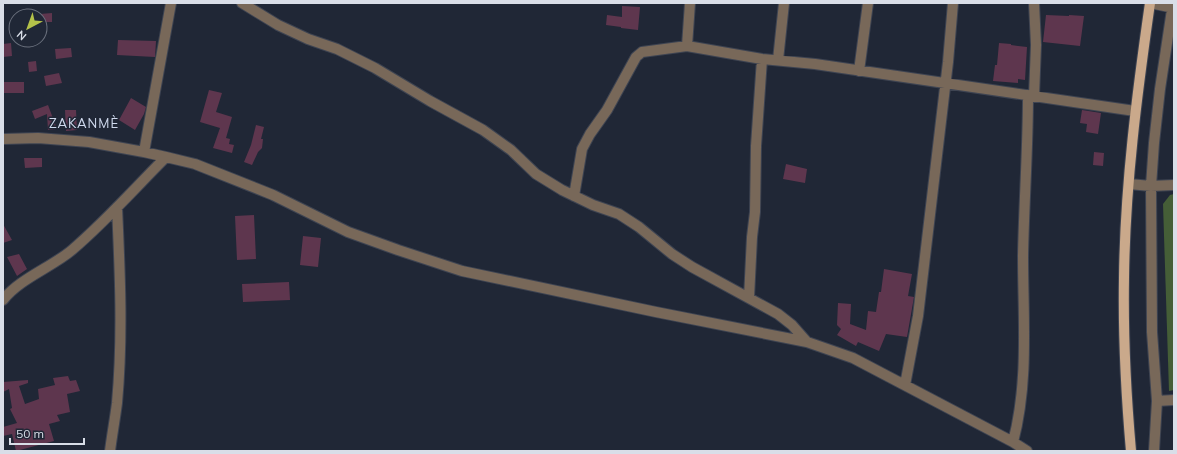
<svg xmlns="http://www.w3.org/2000/svg" width="1177" height="454" font-family="Mulish,sans-serif">
<style>
.forest{fill:#455e37}
.building{fill:#5e364e}
.lines{fill:none;stroke-linecap:round;stroke-linejoin:round}
.minor-casing{stroke:#3e4452;stroke-width:12}
.major-casing{stroke:#3e4452;stroke-width:12}
.minor{stroke:#786859;stroke-width:10}
.major{stroke:#caa98b;stroke-width:10}
.labels{text-anchor:middle;stroke-width:3;stroke-linejoin:round;paint-order:stroke}
.quarter-label{font-size:13px;letter-spacing:1px;fill:#cfd9ed;stroke:#202736}
</style>
<rect width="100%" height="100%" fill="#202736"/>
<path class="forest" d="M 1174,194 L 1174,390 L 1169,391 L 1163,204 L 1170,195 Z"/>
<path class="building" d="M 622,6 L 640,7 L 638,30 L 621,28 L 621,27 L 606,25 L 607,15 L 622,17 Z
M 52,13 L 52,22 L 40,22 L 40,14 Z
M 1046,15 L 1069,16 L 1069,15 L 1084,16 L 1080,46 L 1043,42 Z
M 118,40 L 156,41 L 155,57 L 117,55 Z
M 11,43 L 12,56 L 3,57 L 3,44 Z
M 999,43 L 1011,44 L 1011,45 L 1027,47 L 1025,80 L 1018,79 L 1018,83 L 993,81 L 995,65 L 997,65 Z
M 71,48 L 72,57 L 56,59 L 55,49 Z
M 36,61 L 37,71 L 29,72 L 28,62 Z
M 59,73 L 62,83 L 46,86 L 44,76 Z
M 3,82 L 24,82 L 24,93 L 3,93 Z
M 209,90 L 222,93 L 216,112 L 232,117 L 226,138 L 230,139 L 229,144 L 234,145 L 232,153 L 213,148 L 220,128 L 200,122 Z
M 131,98 L 146,107 L 144,114 L 135,130 L 119,120 Z
M 48,105 L 57,129 L 48,130 L 47,114 L 35,119 L 32,111 Z
M 65,110 L 76,110 L 77,130 L 66,131 Z
M 1082,110 L 1101,113 L 1098,134 L 1086,132 L 1087,124 L 1080,123 Z
M 256,125 L 264,127 L 261,139 L 263,139 L 262,148 L 258,152 L 252,165 L 244,162 L 251,145 Z
M 1094,152 L 1104,153 L 1103,166 L 1093,165 Z
M 24,158 L 42,158 L 42,167 L 25,168 Z
M 786,164 L 807,169 L 805,183 L 783,179 Z
M 254,215 L 256,259 L 237,260 L 235,216 Z
M 3,224 L 12,240 L 3,243 Z
M 303,236 L 321,238 L 318,267 L 300,265 Z
M 19,254 L 27,269 L 17,276 L 7,257 Z
M 884,269 L 912,274 L 908,296 L 914,297 L 907,337 L 886,334 L 879,351 L 858,342 L 856,346 L 837,335 L 841,329 L 837,325 L 838,303 L 851,304 L 850,324 L 866,330 L 868,311 L 876,312 L 879,292 L 881,292 Z
M 289,282 L 290,300 L 243,302 L 242,284 Z
M 68,376 L 70,381 L 76,380 L 80,391 L 67,394 L 70,412 L 57,415 L 60,421 L 49,424 L 54,441 L 16,451 L 12,434 L 3,436 L 3,427 L 17,423 L 10,409 L 12,408 L 9,389 L 3,392 L 3,382 L 28,380 L 28,383 L 19,386 L 25,404 L 39,399 L 38,389 L 55,385 L 53,378 Z"/>
<g class="lines">
<defs>
<path id="minor" d="M 242,3 L 278,25 L 308,39 L 337,49 L 375,68 L 430,101 L 483,130 L 511,150 L 536,174 L 562,190 L 593,205 L 619,214 L 639,227 L 672,254 L 692,267 L 778,314 L 792,325 L 807,342
M 1034,3 L 1036,45 L 1034,96
M 1150,3 L 1174,8
M 687,46 L 690,3
M 778,60 L 784,3
M 859,71 L 868,3
M 3,139 L 38,138 L 89,142 L 144,152 L 166,157 L 195,164 L 273,195 L 348,232 L 398,250 L 462,271 L 656,312 L 807,342 L 853,358 L 1013,442 L 1027,451
M 144,152 L 171,3
M 1129,184 L 1151,186 L 1174,185
M 574,196 L 582,149 L 590,134 L 607,110 L 636,57 L 642,52 L 687,46 L 762,59 L 815,64 L 1135,111
M 749,298 L 752,237 L 755,212 L 756,146 L 762,59
M 3,300 C 19,279 52,267 72,250 C 106,221 135,188 166,157
M 905,385 L 918,316 L 948,62 L 953,3
M 1157,401 L 1174,400
M 1013,442 C 1029,382 1023,318 1023,256 C 1024,202 1028,149 1028,95
M 110,451 C 112,435 115,419 117,403 C 123,337 120,272 117,207
M 1154,451 L 1157,401 L 1152,332 L 1151,186 L 1154,143 L 1160,89 L 1173,3"/>
<path id="major" d="M 1131,451 C 1126,394 1123,336 1124,278 C 1125,186 1137,94 1150,3"/>
</defs>
<use href="#minor" class="minor-casing"/>
<use href="#major" class="major-casing"/>
<use href="#minor" class="minor"/>
<use href="#major" class="major"/>
</g>
<g class="labels">
<g class="quarter-label">
<text x="84" y="128">ZAKANMÈ</text>
</g>
</g>
<rect width="1177" height="454" fill="none" stroke="#d9dee8" stroke-width="8"/>
<g transform="translate(28 28) rotate(221)"><circle r="19" fill="#202736" stroke="#6a707d"/>
<path d="M0-3L7 15L0 10L-7 15Z" fill="#b4c24a"/>
<text y="-6" font-size="11" font-weight="bold" text-anchor="middle" fill="#d9dee8">N</text>
</g>
<path d="M10 438v6h74v-6" fill="none" stroke="#d9dee8" stroke-width="2"/>
<text x="16" y="438" font-size="12" fill="#d9dee8" stroke="#202736" stroke-width="3" paint-order="stroke">50 m</text>
</svg>
